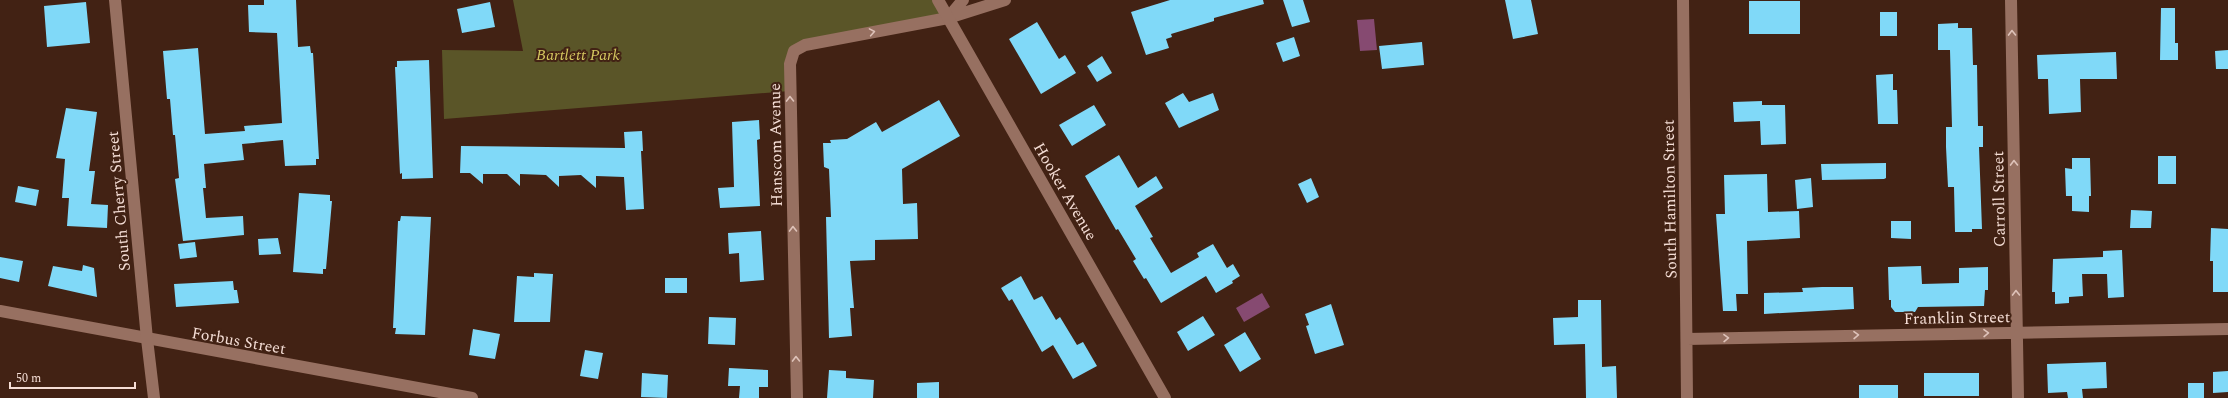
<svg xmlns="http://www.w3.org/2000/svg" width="2228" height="398" font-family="Spectral,serif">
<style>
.green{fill:#5a5528}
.water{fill:#864a71}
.building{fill:#80d9f8}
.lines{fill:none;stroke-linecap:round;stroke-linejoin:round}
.street{stroke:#977061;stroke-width:12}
.secondary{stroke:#977061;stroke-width:12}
.oneway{stroke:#dec2b9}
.labels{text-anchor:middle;stroke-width:4;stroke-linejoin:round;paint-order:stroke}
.park-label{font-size:16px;font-style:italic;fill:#d3c65f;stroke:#422214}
.street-label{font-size:16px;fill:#f5ded6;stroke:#422214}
</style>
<rect width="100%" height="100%" fill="#422214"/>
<path class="green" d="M 513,0 L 938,0 L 948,18 L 794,51 L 790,91 L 444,119 L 442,50 L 523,51 Z"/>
<path class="water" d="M 1374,19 L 1377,50 L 1360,51 L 1357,20 Z
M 1262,293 L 1270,307 L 1244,322 L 1236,308 Z"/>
<path class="building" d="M 264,0 L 296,0 L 298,47 L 310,46 L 311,53 L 313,53 L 319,159 L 316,159 L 316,165 L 285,166 L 283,140 L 242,144 L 244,160 L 204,164 L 206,188 L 203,188 L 206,218 L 243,216 L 244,235 L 183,241 L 175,179 L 179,178 L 175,135 L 173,135 L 170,99 L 167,99 L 163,51 L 198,48 L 205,134 L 245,131 L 244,126 L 282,123 L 277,33 L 249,32 L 248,5 L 264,5 Z
M 1170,0 L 1263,0 L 1264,4 L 1214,18 L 1214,21 L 1171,34 L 1172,37 L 1166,39 L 1169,48 L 1146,55 L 1131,12 Z
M 1283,0 L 1303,0 L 1310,22 L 1292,27 Z
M 1505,0 L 1531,0 L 1538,34 L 1513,39 Z
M 1749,1 L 1800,1 L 1800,34 L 1749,34 Z
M 86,2 L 90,43 L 47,47 L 44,6 Z
M 490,2 L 495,27 L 462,33 L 457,9 Z
M 2161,8 L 2175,8 L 2175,43 L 2178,43 L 2178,60 L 2160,60 Z
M 1880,12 L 1897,12 L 1897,36 L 1880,36 Z
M 1037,22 L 1059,59 L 1065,55 L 1076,73 L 1041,94 L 1009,39 Z
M 1958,23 L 1958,28 L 1972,28 L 1973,65 L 1977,65 L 1978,126 L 1983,126 L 1983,147 L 1979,147 L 1982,229 L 1972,229 L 1972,232 L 1955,232 L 1954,187 L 1948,187 L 1946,147 L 1946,127 L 1952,127 L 1950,50 L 1938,50 L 1938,24 Z
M 1294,37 L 1300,56 L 1283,62 L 1276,43 Z
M 1422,42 L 1424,65 L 1382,69 L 1379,46 Z
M 2228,50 L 2228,69 L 2216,69 L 2215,51 Z
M 2116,52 L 2117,79 L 2080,79 L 2081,112 L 2049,114 L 2048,79 L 2038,79 L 2037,55 Z
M 1102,56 L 1112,73 L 1097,82 L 1087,66 Z
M 429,60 L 433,178 L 402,179 L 402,173 L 400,174 L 395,67 L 397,67 L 397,61 Z
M 1893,74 L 1893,90 L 1897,90 L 1898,124 L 1878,124 L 1876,75 Z
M 1183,93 L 1189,102 L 1213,93 L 1219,110 L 1179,128 L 1165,103 Z
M 939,100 L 960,136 L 902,169 L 903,204 L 917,203 L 918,239 L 875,240 L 875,260 L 850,261 L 854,308 L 850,308 L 852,336 L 829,338 L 826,217 L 831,217 L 829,169 L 824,167 L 823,143 L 831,143 L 830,140 L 847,139 L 876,122 L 882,132 Z
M 1762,101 L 1762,105 L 1785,105 L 1786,144 L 1761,145 L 1760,121 L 1734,122 L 1733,102 Z
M 1094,105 L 1106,125 L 1072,146 L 1059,125 Z
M 66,108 L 97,112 L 89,171 L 95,171 L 91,204 L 108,205 L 107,228 L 67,226 L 69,198 L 62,198 L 65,159 L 56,158 Z
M 759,120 L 760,139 L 757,140 L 760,206 L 720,208 L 718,188 L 734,187 L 732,122 Z
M 642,131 L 643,151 L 641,151 L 644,209 L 626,210 L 624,177 L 596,176 L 596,188 L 581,175 L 559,176 L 559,187 L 546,175 L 520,174 L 520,186 L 507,174 L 483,174 L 483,184 L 470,173 L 460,173 L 461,146 L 625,148 L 624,132 Z
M 1119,155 L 1138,188 L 1156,176 L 1163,188 L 1135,206 L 1153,237 L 1150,238 L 1171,273 L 1199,257 L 1197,253 L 1213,244 L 1227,268 L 1233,264 L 1240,276 L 1232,281 L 1233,283 L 1216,293 L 1206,276 L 1161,303 L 1146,278 L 1144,279 L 1133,261 L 1136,259 L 1118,229 L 1116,230 L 1085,176 Z
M 2158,156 L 2176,156 L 2176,184 L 2158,184 Z
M 2072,158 L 2090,158 L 2091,196 L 2089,196 L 2089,212 L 2072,211 L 2072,196 L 2066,196 L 2065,168 L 2072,169 Z
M 1886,163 L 1886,178 L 1884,179 L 1822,180 L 1821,164 Z
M 1767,174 L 1768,212 L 1799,211 L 1800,238 L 1747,241 L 1748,294 L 1736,294 L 1737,311 L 1723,311 L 1716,214 L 1725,214 L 1724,175 Z
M 1311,178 L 1319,197 L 1307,203 L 1298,184 Z
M 1811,178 L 1813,207 L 1797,209 L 1795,180 Z
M 18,186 L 39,190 L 36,206 L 15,202 Z
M 299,193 L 330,195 L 330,201 L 332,201 L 326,269 L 323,269 L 323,274 L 293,272 Z
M 2131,210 L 2152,211 L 2151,228 L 2130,228 Z
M 401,216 L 431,217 L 425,335 L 395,334 L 396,328 L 393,328 L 398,221 L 400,221 Z
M 1891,221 L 1911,221 L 1911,239 L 1891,238 Z
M 2211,228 L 2228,229 L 2228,292 L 2213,292 L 2213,261 L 2210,261 Z
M 761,231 L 764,280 L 740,282 L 739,253 L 729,254 L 728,233 Z
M 278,238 L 281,254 L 259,255 L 258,239 Z
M 195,242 L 197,257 L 180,259 L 178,244 Z
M 2122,250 L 2124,297 L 2108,298 L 2107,274 L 2082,274 L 2083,296 L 2069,297 L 2069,303 L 2055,304 L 2055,292 L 2052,292 L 2053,259 L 2103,257 L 2103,251 Z
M 0,257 L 23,261 L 19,282 L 0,278 Z
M 83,265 L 94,268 L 97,297 L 48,286 L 53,266 L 82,271 Z
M 1921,266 L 1922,284 L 1959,283 L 1959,268 L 1988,267 L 1988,290 L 1985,290 L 1984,306 L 1918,307 L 1915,312 L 1895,312 L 1891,307 L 1891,300 L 1889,300 L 1888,267 Z
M 534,273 L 553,274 L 550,322 L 514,322 L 517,276 L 534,277 Z
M 1021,276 L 1034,300 L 1042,296 L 1056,320 L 1060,317 L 1077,345 L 1083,342 L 1097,366 L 1073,379 L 1053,345 L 1042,352 L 1012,299 L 1009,301 L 1001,288 Z
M 665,278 L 687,278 L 687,293 L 665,293 Z
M 233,281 L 234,290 L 237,290 L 239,303 L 176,307 L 174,284 Z
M 1822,287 L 1853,287 L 1854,309 L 1764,314 L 1764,293 L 1803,292 L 1802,288 Z
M 1578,300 L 1601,300 L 1602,367 L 1616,366 L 1617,398 L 1586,398 L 1585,344 L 1554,345 L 1553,318 L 1578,317 Z
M 1331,304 L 1344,345 L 1315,354 L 1306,326 L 1309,325 L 1305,314 Z
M 1203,316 L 1215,335 L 1188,351 L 1177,332 Z
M 709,317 L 736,318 L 735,345 L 708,344 Z
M 473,329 L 500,334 L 495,359 L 469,355 Z
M 1245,332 L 1261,359 L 1240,372 L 1224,345 Z
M 585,350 L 603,353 L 598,379 L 580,376 Z
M 2106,362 L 2107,388 L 2082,389 L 2083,398 L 2068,398 L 2067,392 L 2048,393 L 2047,364 Z
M 729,368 L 768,370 L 768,387 L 759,387 L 759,398 L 739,398 L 740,386 L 728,386 Z
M 829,370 L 846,371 L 846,378 L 874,380 L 873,398 L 827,398 Z
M 2228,371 L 2228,392 L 2213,393 L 2213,372 Z
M 642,373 L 668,375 L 667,398 L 641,397 Z
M 1924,373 L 1979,373 L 1979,396 L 1924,396 Z
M 939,382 L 939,398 L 917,398 L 917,383 Z
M 2188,383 L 2204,383 L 2204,398 L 2188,398 Z
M 1859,385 L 1898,385 L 1898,398 L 1859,398 Z"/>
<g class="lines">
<path class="street" d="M 1683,0 L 1687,398
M 2011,0 L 2018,398
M 948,18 L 963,0
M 0,311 L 472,398
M 1687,339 L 2228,329
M 797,398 L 790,64 L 794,51 L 805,45 L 948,18 L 1005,0"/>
<path class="secondary" d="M 115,0 L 147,339 L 154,398
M 938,0 L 1165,398"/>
</g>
<defs><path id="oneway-chevron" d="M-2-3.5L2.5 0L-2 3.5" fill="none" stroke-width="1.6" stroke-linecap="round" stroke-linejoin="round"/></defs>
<g class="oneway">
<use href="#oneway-chevron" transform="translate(872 32) rotate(-10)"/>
<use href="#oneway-chevron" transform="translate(2012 33) rotate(-91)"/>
<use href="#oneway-chevron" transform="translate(790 99) rotate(-91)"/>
<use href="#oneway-chevron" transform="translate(2014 163) rotate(-91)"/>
<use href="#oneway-chevron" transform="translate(793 229) rotate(-91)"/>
<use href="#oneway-chevron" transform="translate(2016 293) rotate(-91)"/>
<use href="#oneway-chevron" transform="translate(1986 333) rotate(-1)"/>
<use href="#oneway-chevron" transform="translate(1856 335) rotate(-1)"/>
<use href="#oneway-chevron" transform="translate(1726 338) rotate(-1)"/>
<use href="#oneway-chevron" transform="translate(796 359) rotate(-91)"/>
</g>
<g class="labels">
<g class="park-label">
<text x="578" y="60">Bartlett Park</text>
</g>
<g class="street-label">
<text transform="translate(775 145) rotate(-91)" y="6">Hanscom Avenue</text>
<text transform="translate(1066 191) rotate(60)" y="6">Hooker Avenue</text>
<text transform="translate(1669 199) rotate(-91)" y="6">South Hamilton Street</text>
<text transform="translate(1998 199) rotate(-91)" y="6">Carroll Street</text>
<text transform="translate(118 201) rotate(-95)" y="6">South Cherry Street</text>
<text transform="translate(1957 317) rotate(-1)" y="6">Franklin Street</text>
<text transform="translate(239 340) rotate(10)" y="6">Forbus Street</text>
</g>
</g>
<path d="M10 382v6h125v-6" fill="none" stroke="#f5ded6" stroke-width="2"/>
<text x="16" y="382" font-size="12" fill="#f5ded6" stroke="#422214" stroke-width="3" paint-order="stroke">50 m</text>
</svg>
